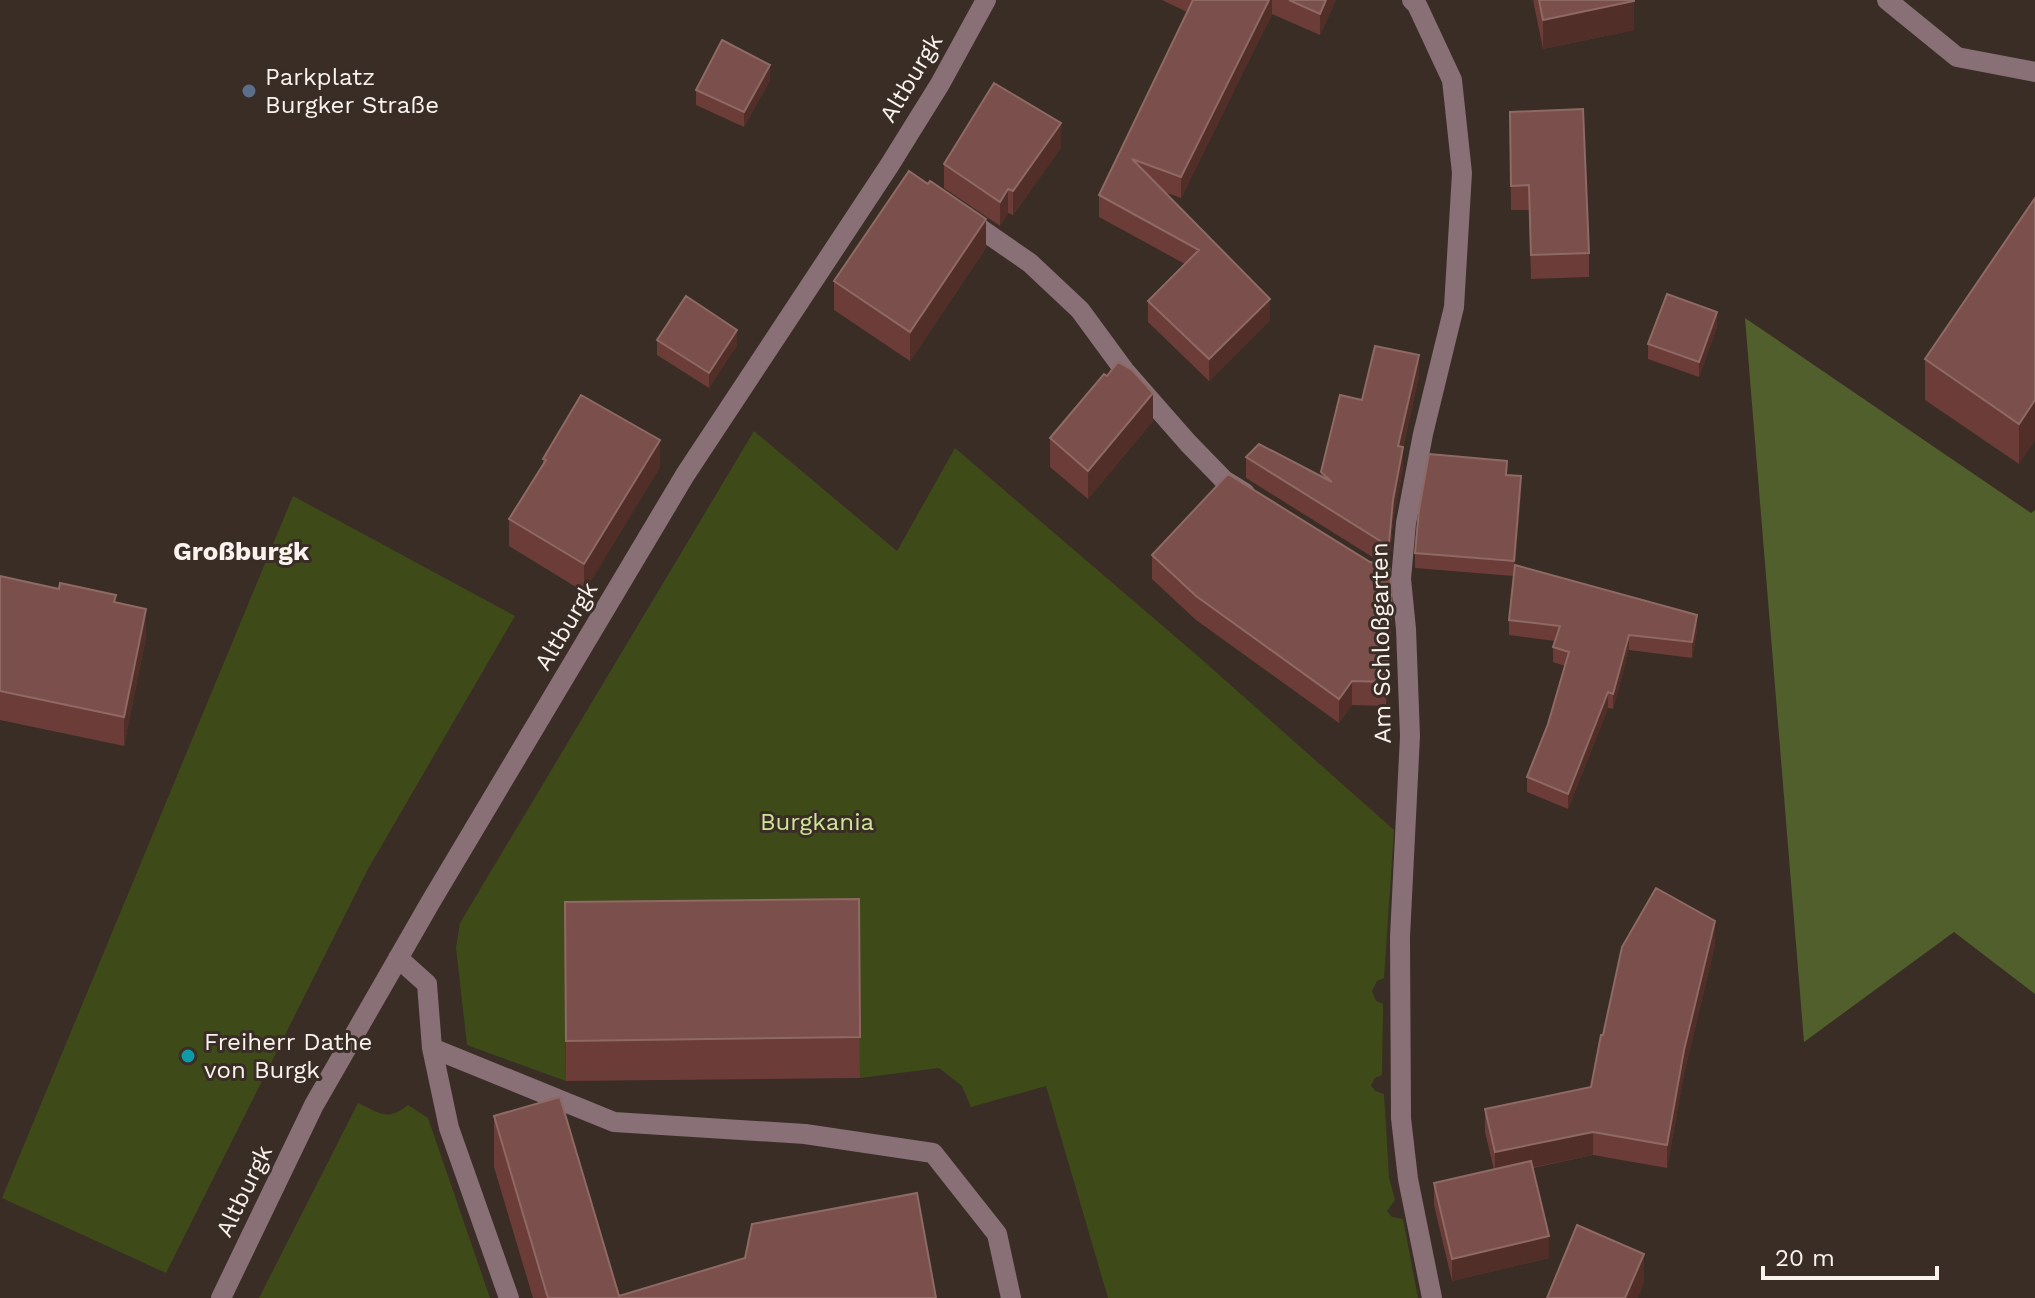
<svg xmlns="http://www.w3.org/2000/svg" width="2035" height="1298" font-family="'Work Sans',sans-serif">
<style>
.green{fill:#3e4b19}
.forest{fill:#515f2d}
.lines{fill:none;stroke-linecap:round;stroke-linejoin:round}
.minor{stroke:#896f76;stroke-width:20}
.wall{fill:#6c3c38}
.shaded-wall{fill:#512e28}
.building{fill:#7b4f4b;stroke:#8f6964;stroke-width:2}
.service-dot{fill:#5c6f8a;stroke:#392d26;stroke-width:3}
.culture-dot{fill:#0f9aa8;stroke:#392d26;stroke-width:3}
.labels{text-anchor:middle;stroke-width:6;stroke-linejoin:round;paint-order:stroke}
.poi-label{font-size:24px;fill:#faf2ed;stroke:#392d26;text-anchor:start}
.street-label{font-size:24px;fill:#faf2ed;stroke:#392d26}
.park-label{font-size:24px;fill:#cce596;stroke:#392d26}
.neighbourhood-label{font-size:26px;font-weight:bold;fill:#faf2ed;stroke:#392d26}
</style>
<rect width="100%" height="100%" fill="#392d26"/>
<path class="green" d="M 754,431 L 897,551 L 955,448 L 1199,657 L 1394,830 L 1384,978 L 1377,981 L 1372,991 L 1376,1001 L 1383,1004 L 1382,1075 L 1375,1078 L 1371,1085 L 1375,1091 L 1384,1094 L 1389,1177 L 1395,1200 L 1387,1211 L 1392,1217 L 1403,1219 L 1418,1298 L 1108,1298 L 1046,1086 L 971,1107 L 962,1086 L 939,1068 L 860,1078 L 858,940 L 565,943 L 566,1081 L 467,1045 L 456,948 L 460,923 Z
M 293,496 L 515,616 L 368,869 L 166,1273 L 2,1198 Z
M 358,1103 C 380,1113 387,1122 408,1105 L 428,1118 L 490,1298 L 259,1298 Z"/>
<path class="forest" d="M 1745,318 L 2031,513 L 2035,510 L 2035,994 L 1954,932 L 1804,1042 Z"/>
<g class="lines">
<path class="minor" d="M 1412,0 L 1417,5 L 1452,80 L 1462,173 L 1454,307 L 1423,434 L 1406,523 L 1401,579 L 1406,629 L 1410,736 L 1400,937 L 1401,1118 L 1408,1179 L 1432,1298
M 1887,0 L 1957,57 L 2035,72
M 965,218 L 1030,263 L 1080,310 L 1124,370 L 1188,443 L 1224,480 L 1245,493
M 398,958 L 427,984 L 432,1048 L 449,1128 L 509,1298
M 432,1048 L 614,1122 L 805,1134 L 933,1153 L 997,1234 L 1011,1298
M 221,1298 L 314,1105 L 430,903 L 685,475 L 889,166 L 940,84 L 986,0"/>
</g>
<path class="wall" d="M 1162,0 L 1336,0 L 1320,35 L 1272,14 L 1181,198 L 1164,192 L 1270,320 L 1209,381 L 1148,322 L 1148,301 L 1185,264 L 1099,217 L 1099,195 L 1187,12 Z
M 1533,0 L 1634,0 L 1634,30 L 1543,49 Z
M 770,80 L 744,127 L 696,105 L 696,90 Z
M 1510,112 L 1589,253 L 1589,277 L 1531,279 L 1529,210 L 1511,210 Z
M 1061,148 L 1013,215 L 1008,213 L 1000,226 L 944,188 L 944,164 Z
M 2035,198 L 2019,464 L 1925,400 L 1925,359 Z
M 986,248 L 910,361 L 834,310 L 834,281 Z
M 1717,327 L 1699,377 L 1648,359 L 1648,344 Z
M 657,340 L 737,345 L 709,388 L 657,355 Z
M 1107,376 L 1153,421 L 1088,499 L 1050,467 L 1050,438 Z
M 1419,376 L 1403,447 L 1403,468 L 1393,521 L 1389,564 L 1382,563 L 1246,478 L 1246,457 L 1321,477 L 1321,472 L 1362,400 Z
M 543,459 L 660,467 L 584,592 L 509,546 L 509,519 L 543,465 Z
M 1507,475 L 1521,492 L 1515,565 L 1697,631 L 1692,658 L 1629,650 L 1613,709 L 1608,708 L 1568,809 L 1527,792 L 1527,777 L 1548,724 L 1565,666 L 1553,662 L 1553,647 L 1555,641 L 1509,635 L 1509,620 L 1513,576 L 1415,568 L 1415,553 Z
M 1152,555 L 1392,618 L 1386,706 L 1352,705 L 1339,723 L 1196,620 L 1152,579 Z
M 0,576 L 116,602 L 146,637 L 124,746 L 0,720 Z
M 859,899 L 860,1078 L 566,1081 L 565,902 Z
M 1715,945 L 1684,1074 L 1667,1168 L 1593,1155 L 1533,1168 L 1549,1258 L 1452,1281 L 1434,1205 L 1434,1183 L 1494,1170 L 1485,1132 L 1485,1109 L 1591,1087 L 1603,1035 Z
M 494,1116 L 619,1296 L 936,1298 L 533,1298 L 494,1167 Z"/>
<path class="shaded-wall" d="M 1269,0 L 1272,0 L 1272,14 L 1181,198 L 1181,177 Z
M 1326,0 L 1336,0 L 1320,35 L 1320,14 Z
M 1634,1 L 1634,30 L 1543,49 L 1543,20 Z
M 770,65 L 770,80 L 744,127 L 744,112 Z
M 1061,123 L 1061,148 L 1013,215 L 1013,191 Z
M 1008,189 L 1008,213 L 1000,226 L 1000,202 Z
M 986,219 L 986,248 L 910,361 L 910,332 Z
M 1270,299 L 1270,320 L 1209,381 L 1209,359 Z
M 1717,312 L 1717,327 L 1699,377 L 1699,362 Z
M 737,330 L 737,345 L 709,388 L 709,373 Z
M 1419,355 L 1419,376 L 1398,467 L 1398,446 Z
M 1153,393 L 1153,421 L 1088,499 L 1088,471 Z
M 2035,400 L 2035,441 L 2019,464 L 2019,424 Z
M 660,440 L 660,467 L 584,592 L 584,564 Z
M 1403,447 L 1403,468 L 1393,521 L 1389,564 L 1389,543 L 1393,500 Z
M 1521,476 L 1521,492 L 1514,576 L 1514,561 Z
M 1392,593 L 1392,618 L 1386,706 L 1386,682 Z
M 146,609 L 146,637 L 124,746 L 124,717 Z
M 1697,615 L 1697,631 L 1692,658 L 1692,642 Z
M 1629,635 L 1629,650 L 1613,709 L 1613,694 Z
M 1352,681 L 1352,705 L 1339,723 L 1339,699 Z
M 1608,692 L 1608,708 L 1568,809 L 1568,794 Z
M 1715,921 L 1715,945 L 1684,1074 L 1667,1168 L 1667,1145 L 1684,1050 Z
M 1593,1132 L 1593,1155 L 1495,1175 L 1495,1152 Z
M 1549,1236 L 1549,1258 L 1452,1281 L 1452,1259 Z
M 1644,1254 L 1644,1283 L 1638,1298 L 1625,1298 Z"/>
<path class="building" d="M 1193,0 L 1269,0 L 1181,177 L 1132,159 L 1270,299 L 1209,359 L 1148,301 L 1199,250 L 1099,195 Z
M 1289,0 L 1326,0 L 1320,14 Z
M 1539,0 L 1634,0 L 1634,1 L 1543,20 Z
M 722,40 L 770,65 L 744,112 L 696,90 Z
M 994,83 L 1061,123 L 1013,191 L 1008,189 L 1000,202 L 944,164 Z
M 1583,109 L 1589,253 L 1531,255 L 1529,185 L 1511,186 L 1510,112 Z
M 909,171 L 928,184 L 930,181 L 986,219 L 910,332 L 834,281 Z
M 2035,198 L 2035,400 L 2019,424 L 1925,359 Z
M 1667,294 L 1717,312 L 1699,362 L 1648,344 Z
M 686,296 L 737,330 L 709,373 L 657,340 Z
M 1375,346 L 1419,355 L 1398,446 L 1403,447 L 1393,500 L 1389,543 L 1382,542 L 1246,457 L 1259,444 L 1332,482 L 1321,472 L 1340,395 L 1362,400 Z
M 1118,362 L 1132,370 L 1153,393 L 1088,471 L 1050,438 L 1104,374 L 1107,376 Z
M 581,395 L 660,440 L 584,564 L 509,519 L 546,460 L 543,459 Z
M 1429,454 L 1507,461 L 1506,475 L 1521,476 L 1514,561 L 1415,553 L 1419,510 Z
M 1228,474 L 1370,562 L 1389,566 L 1392,593 L 1386,682 L 1352,681 L 1339,699 L 1196,596 L 1152,555 Z
M 1515,565 L 1697,615 L 1692,642 L 1629,635 L 1613,694 L 1608,692 L 1568,794 L 1527,777 L 1548,724 L 1569,652 L 1553,647 L 1560,626 L 1509,620 Z
M 0,576 L 59,589 L 60,583 L 116,595 L 114,602 L 146,609 L 124,717 L 0,691 Z
M 1656,888 L 1715,921 L 1684,1050 L 1667,1145 L 1593,1132 L 1495,1152 L 1485,1109 L 1591,1087 L 1601,1035 L 1603,1035 L 1622,947 Z
M 859,899 L 860,1037 L 566,1041 L 565,902 Z
M 560,1097 L 619,1296 L 745,1258 L 752,1224 L 917,1193 L 936,1298 L 548,1298 L 494,1116 Z
M 1531,1161 L 1549,1236 L 1452,1259 L 1434,1183 Z
M 1577,1225 L 1644,1254 L 1625,1298 L 1547,1298 Z"/>
<circle class="service-dot" cx="249" cy="91" r="8"/>
<circle class="culture-dot" cx="188" cy="1056" r="8"/>
<g class="labels">
<g class="poi-label">
<text x="265" y="85">Parkplatz<tspan x="265" dy="28">Burgker Straße</tspan></text>
<text x="204" y="1050">Freiherr Dathe<tspan x="204" dy="28">von Burgk</tspan></text>
</g>
<g class="street-label">
<text transform="translate(911 78) rotate(-59)" y="8">Altburgk</text>
<text transform="translate(566 626) rotate(-59)" y="8">Altburgk</text>
<text transform="translate(1381 643) rotate(-91)" y="8">Am Schloßgarten</text>
<text transform="translate(244 1191) rotate(-64)" y="8">Altburgk</text>
</g>
<g class="park-label">
<text x="817" y="830">Burgkania</text>
</g>
<g class="neighbourhood-label">
<text x="241" y="560">Großburgk</text>
</g>
</g>
<path d="M1763 1266v12h174v-12" fill="none" stroke="#faf2ed" stroke-width="4"/>
<text x="1775" y="1266" font-size="24" fill="#faf2ed" stroke="#392d26" stroke-width="6" paint-order="stroke">20 m</text>
</svg>
